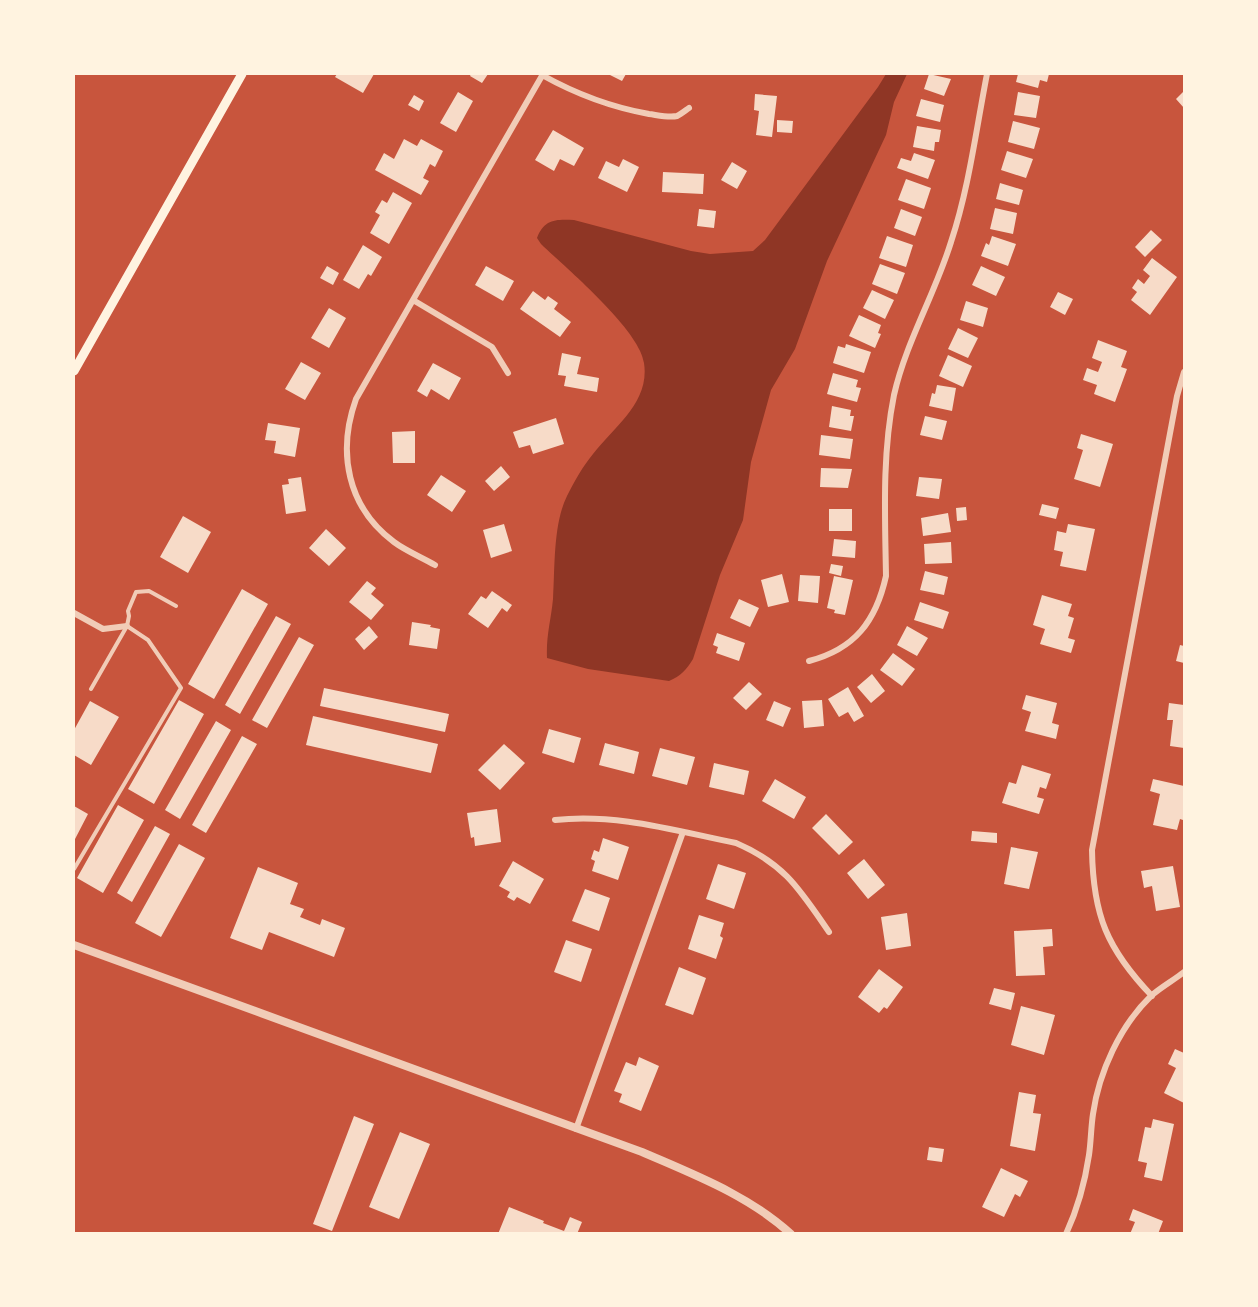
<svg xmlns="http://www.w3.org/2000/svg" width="1258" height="1307" font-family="'IBM Plex Sans',sans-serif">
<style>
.water{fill:#8f3625}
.building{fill:#f7dbc8}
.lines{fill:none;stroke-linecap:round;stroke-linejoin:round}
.service{stroke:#f1ccb7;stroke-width:4}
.minor{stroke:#f1ccb7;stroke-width:6}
.tertiary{stroke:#f1ccb7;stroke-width:8}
.secondary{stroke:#fff3e0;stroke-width:9}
</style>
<rect width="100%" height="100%" fill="#c8553d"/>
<path class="water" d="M 886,74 L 907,74 L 894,102 L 886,135 L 827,261 L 795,349 L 771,390 L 751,462 L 743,520 L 720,575 L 693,659 C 686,670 681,676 669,681 L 588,669 L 547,658 C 546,636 551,620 553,599 C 555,568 553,524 567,496 C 574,482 583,466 593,454 C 615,426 650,402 644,363 C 640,330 566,268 541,244 L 537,238 C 544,219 556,219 574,220 L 691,251 L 710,254 L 753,251 L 765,240 L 878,87 Z"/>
<path class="building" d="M 337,74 L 374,74 L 363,93 L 335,77 Z
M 471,74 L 488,74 L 482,83 L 470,76 Z
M 608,74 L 626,74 L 622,81 Z
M 929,74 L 951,79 L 944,96 L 924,89 Z
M 1018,74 L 1049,74 L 1047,82 L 1040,80 L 1038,88 L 1016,82 Z
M 1184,91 L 1184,108 L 1176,99 Z
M 458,92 L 473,101 L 456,132 L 440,123 Z
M 1018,92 L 1040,96 L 1036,118 L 1014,115 Z
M 755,94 L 777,96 L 772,137 L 756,135 L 759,111 L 754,110 Z
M 414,95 L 424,101 L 419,111 L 408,105 Z
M 921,99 L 944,105 L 940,122 L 916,116 Z
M 777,120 L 793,121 L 792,133 L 777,132 Z
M 1013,121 L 1040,128 L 1034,149 L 1008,142 Z
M 917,126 L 941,130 L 939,142 L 935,142 L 934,151 L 913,147 Z
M 553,130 L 584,148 L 574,166 L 560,159 L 554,171 L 535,160 Z
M 404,139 L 417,146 L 421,139 L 443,151 L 435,167 L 430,164 L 423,178 L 429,181 L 421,195 L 375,170 L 384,153 L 394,159 Z
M 1007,151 L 1033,159 L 1026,178 L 1001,170 Z
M 914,153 L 935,160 L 928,179 L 897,168 L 901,158 L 911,161 Z
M 623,159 L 639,167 L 627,192 L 598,178 L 606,161 L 619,167 Z
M 732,162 L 747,171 L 737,189 L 721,180 Z
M 663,172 L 704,174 L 703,194 L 662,192 Z
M 906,179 L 931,188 L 924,209 L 898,200 Z
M 1000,183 L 1023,190 L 1019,205 L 996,199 Z
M 393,192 L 412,203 L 389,244 L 370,233 L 380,215 L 375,212 L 382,200 L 387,203 Z
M 995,208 L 1017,213 L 1013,234 L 990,229 Z
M 699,209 L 716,211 L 714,228 L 697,226 Z
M 901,209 L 922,217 L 915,236 L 894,228 Z
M 1151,230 L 1162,240 L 1145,257 L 1135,247 Z
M 887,236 L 913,245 L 906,267 L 879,258 Z
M 992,236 L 1016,244 L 1008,266 L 981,256 L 986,243 L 989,245 Z
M 363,245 L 382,257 L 371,276 L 368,274 L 359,289 L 343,280 Z
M 1152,258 L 1177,277 L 1150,315 L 1131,300 L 1137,292 L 1132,288 L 1138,279 L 1144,284 L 1150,276 L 1143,270 Z
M 880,264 L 905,273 L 897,294 L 872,284 Z
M 327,266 L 339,273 L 333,285 L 320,278 Z
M 486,266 L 514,281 L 503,301 L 475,285 Z
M 981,266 L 1005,277 L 996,296 L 972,285 Z
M 872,290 L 894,300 L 885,319 L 863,308 Z
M 533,291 L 545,300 L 548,296 L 558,303 L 554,309 L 571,322 L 560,337 L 520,309 Z
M 1058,292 L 1073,299 L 1065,315 L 1050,307 Z
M 966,301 L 988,308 L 983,327 L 960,320 Z
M 329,308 L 346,318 L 329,348 L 311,338 Z
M 859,315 L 881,325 L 878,333 L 881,334 L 875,348 L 849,336 Z
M 958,328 L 978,338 L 968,358 L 948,349 Z
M 1098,340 L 1127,351 L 1121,367 L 1127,369 L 1115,402 L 1094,394 L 1097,385 L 1083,380 L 1087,368 L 1098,372 L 1102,362 L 1092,358 Z
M 846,344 L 871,352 L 864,373 L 833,363 L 838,346 L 845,348 Z
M 562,353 L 581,357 L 577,374 L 599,378 L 597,392 L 564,386 L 566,376 L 558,375 Z
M 948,355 L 972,366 L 963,387 L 939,376 Z
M 301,362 L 321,373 L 305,400 L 285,389 Z
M 433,363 L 461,378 L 449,400 L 431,389 L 427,397 L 417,391 Z
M 833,373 L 858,380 L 856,387 L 861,388 L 857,402 L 827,394 Z
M 937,385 L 956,388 L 952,411 L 929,406 L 932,393 L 935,394 Z
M 832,406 L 851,410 L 850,416 L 854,416 L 851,431 L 829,427 Z
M 925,416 L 947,421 L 942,440 L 920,435 Z
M 556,418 L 564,444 L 533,454 L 530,445 L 519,448 L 513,432 Z
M 268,423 L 300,428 L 295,457 L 274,453 L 276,441 L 265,440 Z
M 415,431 L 415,463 L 393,463 L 392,432 Z
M 1081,434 L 1113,444 L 1100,487 L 1074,479 L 1083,450 L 1077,448 Z
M 821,435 L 853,439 L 850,459 L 819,455 Z
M 501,466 L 510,477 L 494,491 L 485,481 Z
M 821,468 L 852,469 L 848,488 L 820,487 Z
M 441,475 L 466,491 L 452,512 L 427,495 Z
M 301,477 L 306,511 L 286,514 L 282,485 L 289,484 L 288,479 Z
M 919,477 L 942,479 L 939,499 L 916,496 Z
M 1042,504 L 1059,508 L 1056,519 L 1039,515 Z
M 966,507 L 967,520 L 957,521 L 956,508 Z
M 829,509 L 852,509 L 852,531 L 829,531 Z
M 948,513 L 951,532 L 923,536 L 921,518 Z
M 183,516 L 211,532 L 188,573 L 160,557 Z
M 504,524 L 512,551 L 491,558 L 483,530 Z
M 1068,524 L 1095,529 L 1086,571 L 1060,566 L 1063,552 L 1054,550 L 1057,531 L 1066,533 Z
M 326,529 L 346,548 L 329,566 L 309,548 Z
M 834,539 L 856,541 L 855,558 L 832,556 Z
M 951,542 L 952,563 L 925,564 L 924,544 Z
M 831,564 L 843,566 L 841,576 L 829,573 Z
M 925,571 L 948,577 L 944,595 L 920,590 Z
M 782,574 L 789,602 L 768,607 L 761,580 Z
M 800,575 L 820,576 L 818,603 L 798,601 Z
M 834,576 L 853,580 L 845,615 L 834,613 L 835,610 L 827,608 Z
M 367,581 L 376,588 L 371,594 L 384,605 L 371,620 L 349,602 Z
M 242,589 L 268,604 L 214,699 L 188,684 Z
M 492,591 L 512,605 L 507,612 L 502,608 L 488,628 L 468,614 L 481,596 L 486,599 Z
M 1042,595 L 1072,604 L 1068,616 L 1074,618 L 1068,638 L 1075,640 L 1071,653 L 1040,644 L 1045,629 L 1033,625 Z
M 739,599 L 759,608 L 750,627 L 730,618 Z
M 920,602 L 949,612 L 943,629 L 914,620 Z
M 276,616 L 291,624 L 240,714 L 225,705 Z
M 412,622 L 431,625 L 430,627 L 440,629 L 437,649 L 409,645 Z
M 369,626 L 378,637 L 364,650 L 355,639 Z
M 907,626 L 928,638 L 917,656 L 897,645 Z
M 717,633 L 745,643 L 739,661 L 716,653 L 718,647 L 713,645 Z
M 299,637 L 314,645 L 267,728 L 252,720 Z
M 1180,645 L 1184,646 L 1184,663 L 1176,661 Z
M 893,653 L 915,669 L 902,686 L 880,670 Z
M 872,674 L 885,691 L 871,703 L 857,687 Z
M 749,682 L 762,694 L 746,710 L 733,698 Z
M 848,687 L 864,716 L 854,722 L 848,712 L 839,717 L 828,699 Z
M 324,688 L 449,714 L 445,732 L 320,706 Z
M 1026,695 L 1057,703 L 1052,723 L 1059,725 L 1056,739 L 1025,731 L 1031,712 L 1022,709 Z
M 179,700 L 204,714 L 154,804 L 128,789 Z
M 822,700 L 824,726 L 804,728 L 802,701 Z
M 90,701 L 119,717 L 91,765 L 74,755 L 74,730 Z
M 774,701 L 791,708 L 783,727 L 766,720 Z
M 1169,703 L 1184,705 L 1184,748 L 1170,746 L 1173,720 L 1167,720 Z
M 313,716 L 438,744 L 431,773 L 306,745 Z
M 216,721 L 231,730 L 180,819 L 165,810 Z
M 549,729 L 581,738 L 574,763 L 542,753 Z
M 242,736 L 257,744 L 206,833 L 192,825 Z
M 605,743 L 639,752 L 634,774 L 599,765 Z
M 504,744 L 525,763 L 500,790 L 478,770 Z
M 660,748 L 695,757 L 687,785 L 652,776 Z
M 714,763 L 749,771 L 744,795 L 709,787 Z
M 1022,765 L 1051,774 L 1046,789 L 1040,787 L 1037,797 L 1044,799 L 1039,814 L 1002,803 L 1009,782 L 1016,784 Z
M 775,779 L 806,797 L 794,819 L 762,801 Z
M 1153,779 L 1184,786 L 1184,814 L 1183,820 L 1180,819 L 1177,830 L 1153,825 L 1160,794 L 1150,791 Z
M 118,805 L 144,820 L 103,893 L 77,878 Z
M 74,806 L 88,814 L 74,841 Z
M 497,809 L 501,842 L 475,846 L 474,837 L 471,838 L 467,813 Z
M 826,814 L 853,842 L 839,855 L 812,828 Z
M 155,826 L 170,834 L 132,902 L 117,893 Z
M 972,831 L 997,833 L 997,843 L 971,841 Z
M 603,838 L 629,847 L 618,880 L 592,871 L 595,861 L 591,859 L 594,850 L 599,852 Z
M 179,844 L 205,858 L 161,937 L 135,923 Z
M 1011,847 L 1038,852 L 1029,889 L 1004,884 Z
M 864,859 L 885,885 L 868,899 L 847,873 Z
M 513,861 L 544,879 L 530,904 L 517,897 L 514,901 L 507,897 L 510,892 L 499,886 Z
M 718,864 L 746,873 L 734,909 L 706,899 Z
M 1173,866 L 1180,907 L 1156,911 L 1152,886 L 1144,888 L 1141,871 Z
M 258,867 L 298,883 L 290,904 L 304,909 L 300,917 L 320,925 L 322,919 L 345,928 L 334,957 L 269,932 L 262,950 L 230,938 Z
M 585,889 L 610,898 L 599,931 L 572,921 Z
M 907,913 L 911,946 L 886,950 L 881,917 Z
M 699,915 L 724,923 L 720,936 L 723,938 L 716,959 L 688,949 Z
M 1052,929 L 1053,946 L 1043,947 L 1045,975 L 1016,976 L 1014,931 Z
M 566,940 L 592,949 L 581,982 L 554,972 Z
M 679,967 L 706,978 L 693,1015 L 665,1005 Z
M 879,969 L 903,987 L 887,1009 L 884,1007 L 879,1013 L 858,997 Z
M 994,988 L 1015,993 L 1011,1010 L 989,1004 Z
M 1021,1006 L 1055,1015 L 1044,1055 L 1011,1045 Z
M 1175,1049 L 1184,1053 L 1184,1103 L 1164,1093 L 1176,1068 L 1168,1064 Z
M 639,1057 L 659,1066 L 641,1111 L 619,1102 L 622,1094 L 614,1091 L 626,1062 L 636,1066 Z
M 1019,1092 L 1036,1095 L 1033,1113 L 1041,1114 L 1035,1151 L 1010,1146 Z
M 354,1116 L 374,1124 L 332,1231 L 313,1224 Z
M 1153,1119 L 1174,1124 L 1162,1181 L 1144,1177 L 1147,1163 L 1138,1161 L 1145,1127 L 1151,1128 Z
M 400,1132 L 430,1144 L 399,1219 L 369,1207 Z
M 929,1147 L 944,1149 L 942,1162 L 927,1160 Z
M 1001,1168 L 1028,1181 L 1020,1197 L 1015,1194 L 1004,1217 L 982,1207 Z
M 509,1207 L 544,1221 L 543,1223 L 564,1231 L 570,1217 L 582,1222 L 577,1234 L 498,1234 Z
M 1133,1209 L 1163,1221 L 1158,1234 L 1130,1234 L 1135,1222 L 1129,1220 Z"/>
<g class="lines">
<path class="service" d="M 91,689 L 127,626 L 129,616 L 128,611 L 136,592 L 149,591 L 176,606
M 74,869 L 181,688 L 148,640 L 127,626"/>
<path class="minor" d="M 542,75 C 576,94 610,107 649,114 C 657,115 669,118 677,116 C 681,114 686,110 689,108
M 413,300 L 492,347 L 508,373
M 435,565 C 421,557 406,551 394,542 C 347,507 337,452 356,399 L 543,74
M 74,613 L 103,629 L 127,626
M 809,661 C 855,649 876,621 886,576 C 885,515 882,455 894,395 C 906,342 935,294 951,242 C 969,188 976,130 987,74
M 555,820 C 616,813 676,831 736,843 C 785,864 800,890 829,932
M 1152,996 C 1107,949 1093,915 1092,850 L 1177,396 L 1184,372
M 576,1129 L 683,832
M 1066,1234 C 1078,1208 1085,1182 1089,1155 C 1091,1141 1091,1127 1093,1114 C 1099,1072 1120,1026 1151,996 C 1161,987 1174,980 1184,972"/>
<path class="tertiary" d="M 74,945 L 642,1152 C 695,1175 748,1195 791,1234"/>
<path class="secondary" d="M 74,371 L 242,74"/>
</g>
<rect width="1258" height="1307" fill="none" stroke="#fff3e0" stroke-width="150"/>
</svg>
